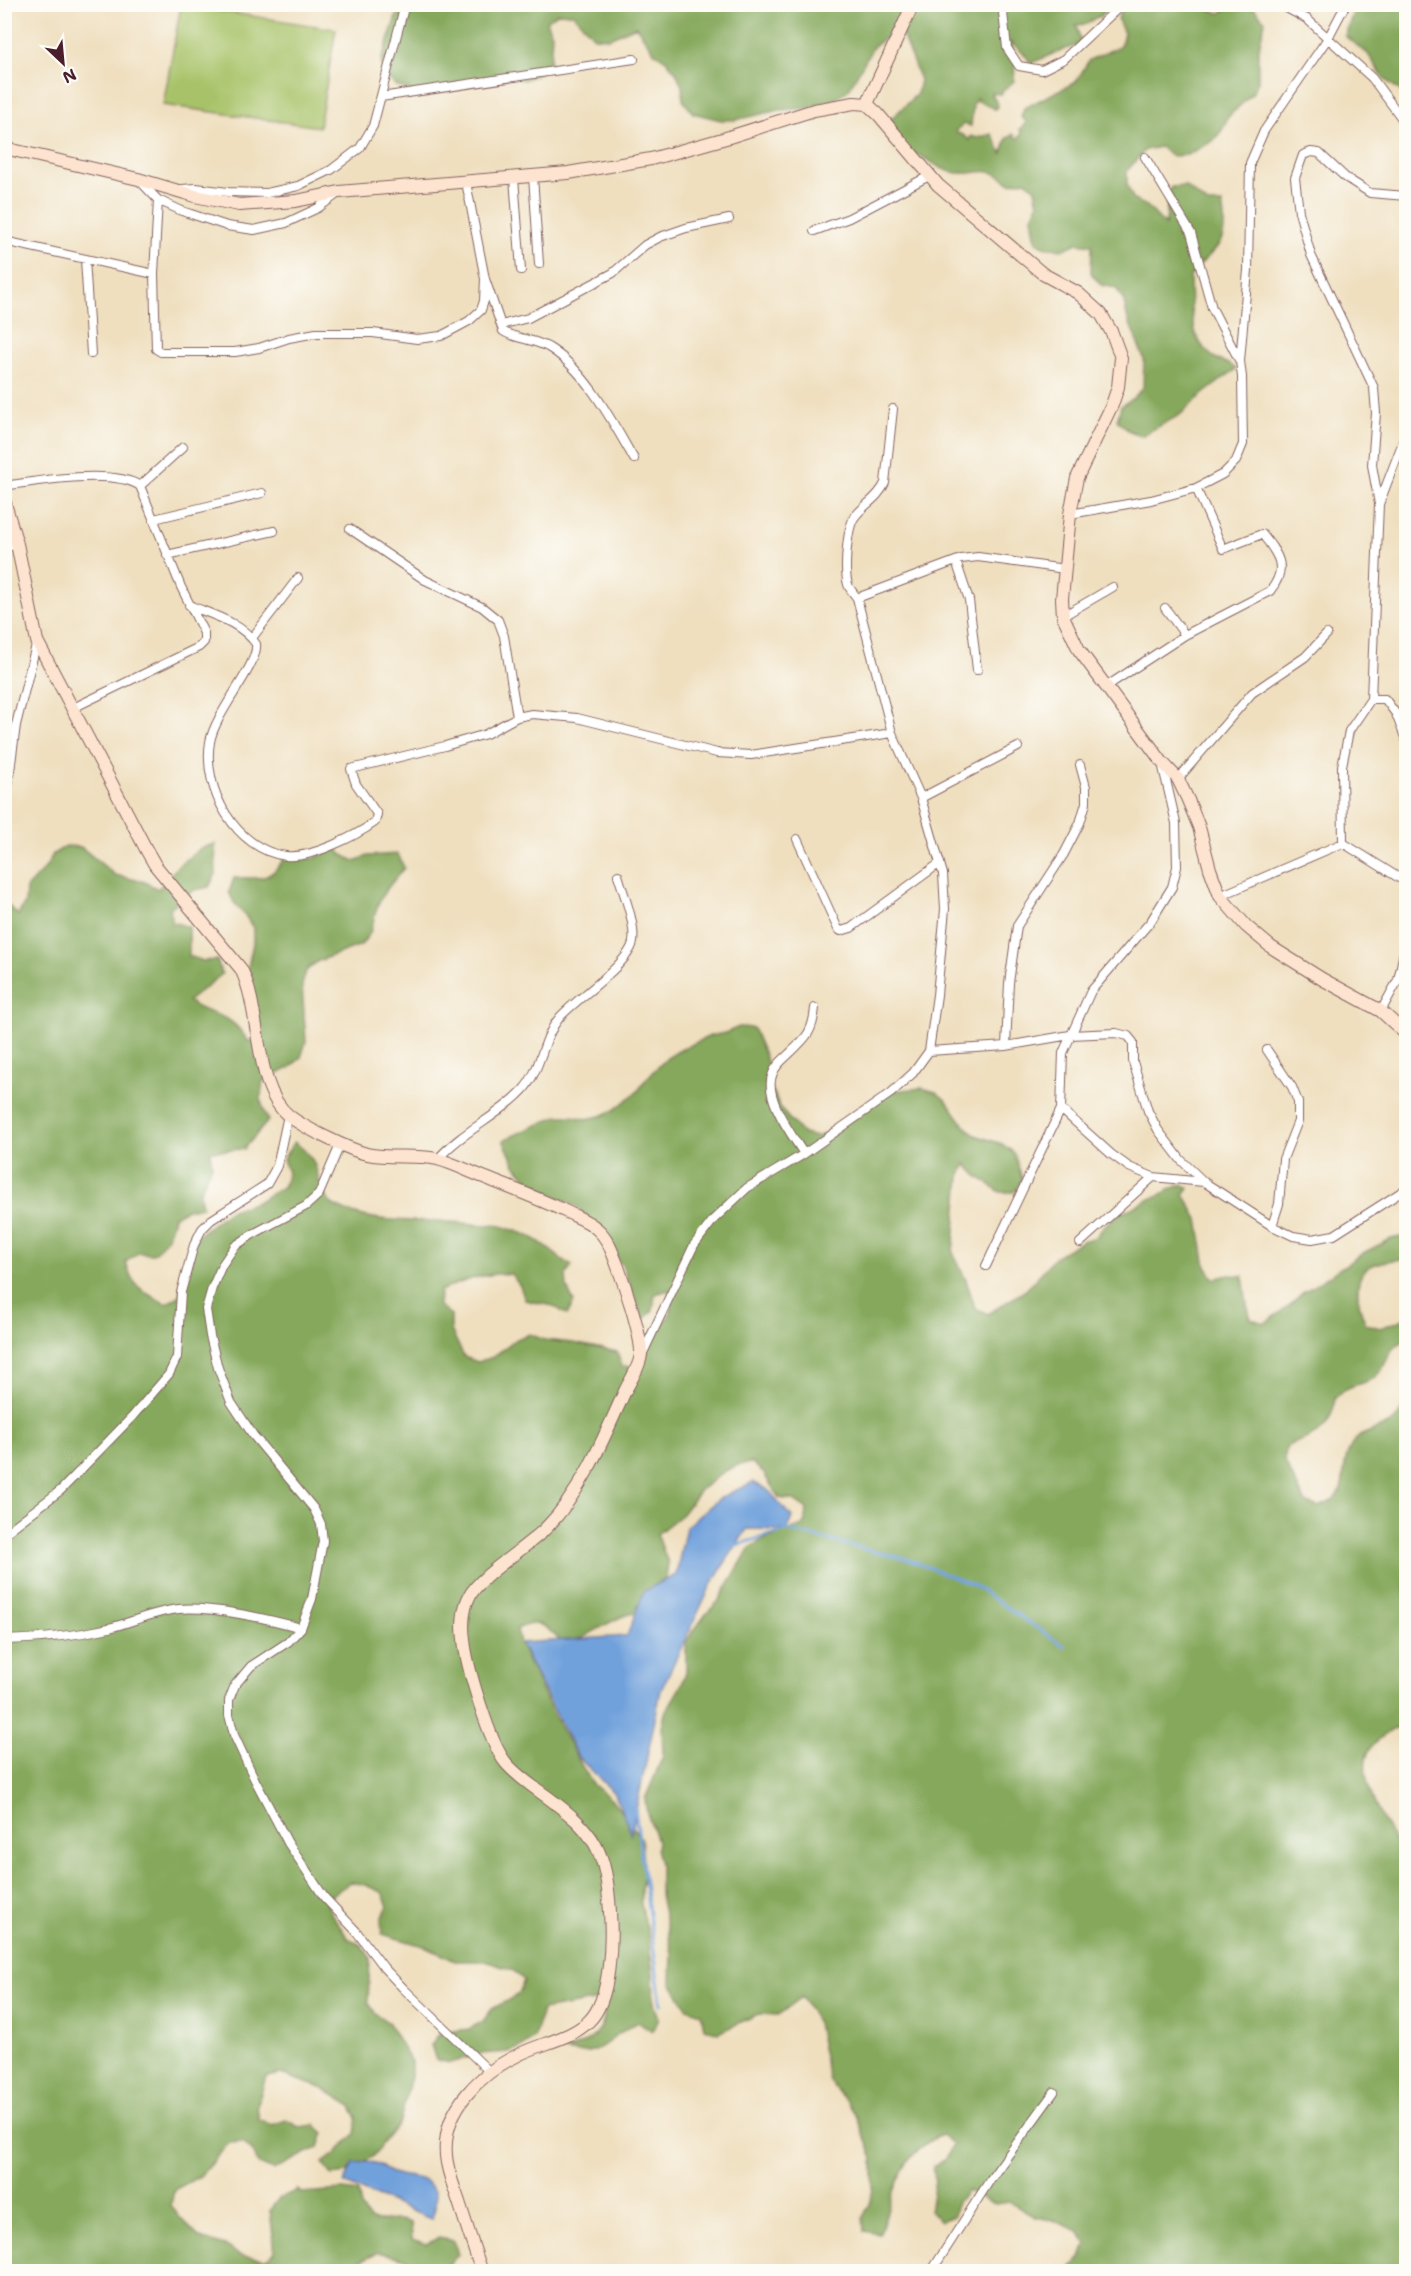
<svg xmlns="http://www.w3.org/2000/svg" width="1411" height="2276" font-family="'Shantell Sans',sans-serif">
<style>
.green{fill:#a7c268;stroke:#78704a;stroke-width:1.5}
.forest{fill:#85a85c;stroke:#686444;stroke-width:1.5}
.water{fill:#71a1db;stroke:#5e6083;stroke-width:1.5}
.lines{fill:none;stroke-linecap:round;stroke-linejoin:round}
.stream{stroke:#71a1db;stroke-width:3}
.street-casing{stroke:#84625f;stroke-width:10}
.secondary-casing{stroke:#84625f;stroke-width:14}
.street{stroke:#fff;stroke-width:8}
.secondary{stroke:#fde4d0;stroke-width:12}
</style>
<rect width="100%" height="100%" fill="#fdfcf7"/>
<filter id="ink" filterUnits="userSpaceOnUse"><feTurbulence type="fractalNoise" baseFrequency=".0167" numOctaves="2"/><feDisplacementMap in="SourceGraphic" scale="12" xChannelSelector="R" yChannelSelector="G"/><feConvolveMatrix kernelMatrix="1 2 1 2 8 2 1 2 1" color-interpolation-filters="sRGB"/></filter>
<filter id="wash" filterUnits="userSpaceOnUse"><feTurbulence type="fractalNoise" baseFrequency=".008" numOctaves="4" result="noise"/><feDisplacementMap in="SourceGraphic" scale="24" xChannelSelector="R" yChannelSelector="G"/><feGaussianBlur stdDeviation="1.35" result="paint"/><feColorMatrix in="noise" values="0 0 0 0 0 0 0 0 0 0 0 0 0 0 0 0 0 1.4 0 .05"/><feComposite in="paint" operator="in"/></filter>
<g filter="url(#wash)">
<rect width="100%" height="100%" fill="#efdfbf"/>
<path class="green" d="M 181,5 L 336,29 L 319,127 L 163,105 Z"/>
<path class="forest" d="M 1194,4 L 1220,13 L 1236,5 L 1251,5 L 1265,21 L 1258,52 L 1258,81 L 1252,94 L 1228,117 L 1222,130 L 1213,141 L 1187,155 L 1171,156 L 1160,147 L 1145,150 L 1127,171 L 1127,185 L 1134,200 L 1147,206 L 1165,225 C 1170,209 1163,205 1171,187 L 1185,186 L 1208,204 L 1222,204 C 1231,250 1212,246 1190,277 C 1191,304 1188,338 1212,356 C 1220,362 1229,362 1236,369 L 1203,394 L 1180,415 L 1141,436 L 1128,430 L 1117,420 L 1121,406 L 1133,398 L 1143,388 L 1144,359 L 1127,316 L 1124,301 L 1116,288 L 1101,285 L 1091,273 L 1092,245 L 1077,243 L 1064,249 L 1049,248 L 1036,242 L 1032,217 L 1038,204 L 1035,189 L 1025,180 L 1010,183 C 985,161 978,178 952,172 C 941,170 935,164 926,159 C 913,152 900,149 888,140 L 886,124 L 917,94 L 920,80 L 899,27 L 873,47 L 849,89 L 837,98 L 809,108 L 779,110 L 735,120 L 721,120 L 693,113 L 683,100 L 682,86 L 676,72 L 666,60 L 654,52 L 636,26 L 609,38 L 594,37 L 573,14 L 558,13 L 546,21 L 552,34 L 550,64 L 538,74 L 524,80 L 509,77 L 425,95 L 396,86 L 386,76 L 381,62 L 400,5 L 1109,5 L 1101,16 L 1095,18 L 1087,24 L 1076,25 L 1082,45 C 1062,47 1049,57 1030,63 L 1026,56 L 1011,42 L 1015,63 L 1014,81 L 1000,94 L 991,93 L 998,105 L 995,109 L 978,101 L 977,98 L 973,104 L 971,126 L 964,124 L 956,130 L 957,133 L 963,135 L 969,140 L 971,136 L 977,138 L 992,134 L 1002,153 L 1007,138 L 1013,134 L 1018,139 L 1022,134 L 1020,129 L 1027,122 L 1021,117 L 1024,108 L 1076,82 L 1089,60 L 1118,47 L 1122,42 L 1124,33 L 1118,20 L 1120,10 L 1131,5 Z
M 1356,4 L 1406,5 L 1406,95 L 1384,79 L 1368,54 L 1345,36 Z
M 215,844 L 216,874 L 209,887 L 194,890 L 170,908 L 172,922 L 189,927 L 189,956 L 203,961 L 217,960 L 222,974 L 188,1001 C 213,1020 227,1008 247,1040 L 261,1043 L 247,972 L 253,943 L 253,928 L 245,915 L 235,905 L 229,892 L 234,878 C 242,877 258,879 264,877 C 287,870 276,845 313,859 L 337,847 L 341,854 L 354,861 L 368,856 L 398,854 L 404,868 L 386,890 L 378,904 L 370,933 L 361,945 L 318,961 L 306,971 L 302,985 L 306,1042 L 301,1057 L 290,1068 L 263,1081 C 260,1096 260,1105 268,1119 L 267,1122 L 244,1149 L 210,1151 L 212,1165 L 200,1191 L 202,1207 L 187,1209 L 174,1216 C 171,1233 165,1243 153,1254 L 138,1253 L 126,1262 C 132,1288 144,1292 166,1304 L 179,1296 L 194,1238 L 229,1211 L 257,1202 L 283,1187 L 288,1173 L 283,1159 L 294,1142 C 303,1148 308,1153 313,1161 C 320,1175 320,1198 335,1206 C 380,1229 431,1216 478,1225 C 486,1227 494,1224 501,1226 C 509,1229 524,1233 531,1237 C 545,1244 558,1258 572,1266 L 566,1275 L 567,1288 L 574,1302 L 567,1315 L 554,1306 L 525,1300 L 520,1286 L 511,1274 C 486,1272 462,1281 440,1291 L 439,1306 L 451,1315 L 451,1330 L 464,1357 L 478,1362 L 493,1357 L 516,1339 L 530,1334 L 544,1340 L 573,1343 L 617,1352 L 622,1366 L 637,1367 C 641,1358 643,1347 649,1340 C 664,1319 677,1320 669,1290 L 655,1294 L 653,1310 L 643,1320 L 622,1265 L 578,1207 L 538,1187 L 526,1178 L 516,1166 L 503,1140 L 558,1116 L 572,1116 L 586,1119 L 601,1116 L 614,1110 L 638,1091 L 646,1079 L 667,1058 L 680,1050 L 710,1036 L 725,1033 L 739,1027 L 753,1028 L 770,1069 L 770,1086 L 783,1112 L 803,1134 L 817,1137 L 830,1131 L 880,1097 L 893,1091 L 922,1088 L 936,1092 L 947,1101 L 964,1125 L 975,1135 L 1002,1144 L 1014,1153 L 1023,1181 L 1014,1192 L 1000,1192 L 976,1175 L 966,1164 L 960,1176 L 953,1253 L 966,1280 L 975,1308 L 988,1314 L 1026,1290 L 1056,1256 L 1082,1241 L 1096,1237 L 1105,1225 L 1117,1215 L 1182,1184 L 1189,1188 L 1184,1194 L 1198,1219 L 1206,1267 L 1214,1279 L 1228,1275 L 1243,1276 L 1247,1305 L 1251,1319 L 1265,1323 L 1290,1305 L 1301,1294 L 1365,1252 L 1391,1239 L 1406,1236 L 1406,1259 C 1395,1260 1374,1261 1365,1270 C 1352,1283 1360,1311 1366,1324 L 1380,1328 L 1406,1318 L 1406,1341 C 1386,1346 1390,1363 1377,1375 C 1368,1384 1356,1383 1346,1389 C 1342,1391 1338,1395 1335,1398 C 1332,1432 1315,1435 1287,1446 L 1284,1460 L 1305,1502 L 1319,1507 C 1355,1494 1336,1473 1351,1446 C 1361,1427 1390,1432 1400,1413 C 1406,1404 1402,1390 1406,1381 L 1406,1720 C 1396,1729 1377,1738 1370,1749 C 1353,1776 1389,1835 1406,1856 L 1406,2271 L 1069,2271 L 1081,2258 L 1086,2244 L 1079,2231 L 1052,2220 L 1036,2217 L 1009,2202 L 995,2204 L 967,2191 L 957,2202 L 954,2216 L 940,2221 L 930,2211 L 935,2180 L 933,2166 L 946,2158 L 953,2145 L 942,2135 C 916,2145 904,2164 894,2189 C 888,2204 886,2219 879,2234 L 864,2231 L 863,2217 L 870,2204 L 873,2189 L 873,2159 L 856,2115 L 848,2103 L 829,2082 L 817,2023 L 802,1997 L 778,2015 L 758,2014 L 718,2033 L 704,2028 L 701,2013 L 687,2008 L 671,1983 L 672,1953 L 660,1895 L 660,1864 L 656,1848 L 657,1841 L 647,1813 L 645,1799 L 663,1756 L 662,1727 L 665,1713 L 681,1686 L 686,1672 L 686,1641 L 706,1614 L 718,1602 L 749,1549 L 762,1540 L 804,1525 L 807,1509 L 794,1500 L 779,1498 L 763,1472 L 752,1463 L 738,1465 L 725,1471 L 701,1489 L 682,1514 L 657,1534 L 668,1563 L 666,1579 L 653,1586 L 637,1612 C 610,1618 591,1636 565,1646 C 548,1628 541,1617 517,1629 L 520,1644 L 554,1715 L 577,1758 L 592,1783 L 614,1802 L 641,1838 L 644,1875 L 641,1889 L 641,1904 L 648,1933 L 653,1975 L 654,2004 L 659,2018 L 652,2031 L 639,2022 C 608,2034 605,2060 564,2051 C 581,2046 605,2035 604,2013 C 604,2009 600,2003 599,2000 L 542,2010 L 534,2038 L 522,2047 L 508,2052 L 479,2054 L 450,2063 L 436,2060 L 431,2045 L 440,2033 L 469,2029 L 483,2021 L 492,2009 L 519,1994 L 524,1980 L 514,1971 L 500,1966 L 485,1961 L 455,1961 L 427,1947 L 382,1934 L 381,1919 L 388,1906 L 382,1892 L 365,1885 L 351,1882 L 326,1899 L 331,1913 L 348,1938 L 361,1945 L 370,1957 L 368,2002 L 376,2014 L 389,2023 L 411,2062 L 411,2076 L 400,2122 L 372,2157 L 347,2173 L 332,2175 L 323,2163 L 335,2154 L 355,2134 L 357,2118 L 350,2105 L 324,2089 L 281,2074 L 266,2077 L 257,2106 L 259,2120 L 272,2125 L 286,2120 L 299,2127 L 315,2125 L 324,2133 L 319,2147 L 273,2170 L 259,2165 L 253,2152 L 243,2142 L 229,2143 L 200,2176 L 174,2190 L 171,2205 L 179,2217 L 200,2238 L 228,2247 L 240,2256 L 266,2259 L 275,2252 L 270,2210 L 279,2198 L 298,2190 L 301,2193 L 343,2190 L 358,2192 L 361,2207 L 369,2220 C 388,2224 393,2216 411,2223 L 412,2239 L 426,2244 L 439,2238 L 454,2241 L 458,2255 L 448,2265 L 448,2271 L 419,2271 L 406,2259 L 378,2252 L 340,2271 L 5,2271 L 4,901 L 18,915 L 25,903 L 26,888 L 46,867 L 53,854 L 66,846 L 81,847 L 115,875 L 145,882 L 158,889 L 177,867 L 201,848 Z"/>
<path class="water" d="M 753,1482 L 768,1490 L 792,1517 L 787,1530 L 747,1529 L 713,1581 L 661,1690 L 631,1834 L 615,1794 L 578,1757 L 520,1643 L 627,1636 L 644,1591 L 676,1575 L 686,1527 L 720,1498 Z
M 367,2162 C 382,2163 377,2165 388,2171 C 405,2181 430,2171 435,2196 C 436,2204 435,2212 431,2219 L 344,2183 L 354,2163 Z"/>
<g class="lines">
<path class="stream" d="M 733,1546 L 787,1530 L 910,1560 L 973,1585 L 1064,1646
M 635,1809 L 661,2004"/>
</g>
</g>
<g filter="url(#ink)">
<g class="lines">
<defs>
<path id="street" d="M 1002,4 L 1007,48 L 1019,66 L 1042,70 L 1064,59 L 1116,10 L 1125,4
M 1279,4 L 1307,19 L 1372,78 L 1406,124
M 381,97 L 634,59
M 1145,157 L 1191,233 L 1212,308 L 1239,360
M 533,176 L 539,264
M 514,178 L 521,270
M 138,179 L 158,200 L 182,211 L 227,226 L 254,230 L 286,223 L 318,208 L 336,195
M 466,182 L 485,279 L 503,331 C 514,339 536,339 551,349 C 587,372 613,423 634,459
M 182,189 L 196,188 L 228,192 L 267,193 L 298,186 L 331,170 L 360,148 L 373,126 L 405,4
M 158,200 L 154,274 L 156,349 L 161,352 L 235,352 L 259,348 L 289,338 L 316,333 L 373,333 L 417,339 L 441,336 L 469,321 L 481,310 L 484,301 L 485,279
M 814,231 L 849,218 L 929,176
M 4,241 L 154,274
M 85,259 L 91,354
M 501,325 L 528,318 L 613,273 L 645,245 L 660,237 L 686,228 L 729,219
M 4,486 C 36,481 114,468 140,486 L 181,587 L 204,633 L 204,642 L 199,647 L 71,709
M 140,486 L 183,447
M 1379,504 L 1406,434
M 1070,514 L 1151,500 L 1196,488 L 1223,474 L 1236,461 L 1243,444 L 1242,377 L 1240,361 L 1248,270 L 1250,163 L 1264,131 L 1328,38 L 1346,4
M 154,519 L 262,493
M 350,529 L 425,580 L 482,607 L 498,620 L 504,636 L 517,717
M 4,548 L 17,544
M 167,555 L 274,531
M 956,561 L 969,600 L 977,670
M 857,598 L 961,559 L 978,557 L 1065,569
M 189,605 C 212,615 241,622 256,644 C 259,665 215,712 210,742 C 202,789 236,850 286,856 C 310,859 356,836 375,822 L 377,814 L 356,784 L 351,769 L 445,746 L 486,734 L 517,717 L 532,714 L 577,718 L 717,753 L 751,755 L 892,733
M 1165,608 L 1185,635
M 1063,616 L 1113,587
M 252,638 L 298,578
M 1107,686 L 1185,635 L 1270,591 C 1289,568 1278,554 1262,534 L 1223,549 L 1196,488
M 1371,699 L 1385,699 L 1396,714 L 1406,740
M 1162,763 L 1176,823 L 1177,867 L 1172,887 L 1151,921 L 1091,991 L 1063,1053 L 1061,1109 L 1111,1154 L 1129,1167 L 1153,1177 L 1204,1182 L 1272,1226 L 1293,1236 L 1312,1239 L 1334,1235 L 1406,1189
M 1178,779 L 1252,693 L 1305,657 L 1327,634
M 921,798 L 1018,747
M 4,817 L 16,725 L 37,641
M 797,839 L 838,929 L 841,931 L 851,928 L 940,863
M 1343,843 L 1342,766 L 1349,731 L 1371,699 L 1379,504 L 1372,465 L 1376,413 L 1374,388 L 1311,255 L 1299,212 L 1295,178 L 1303,155 L 1311,152 L 1319,153 L 1345,177 L 1370,193 L 1406,196
M 1343,843 L 1404,881 L 1404,952 L 1398,980 L 1381,1011
M 1220,896 L 1343,843
M 1006,1046 L 1009,983 L 1017,926 L 1064,854 L 1080,823 L 1086,803 L 1086,787 L 1080,765
M 1267,1050 L 1292,1087 L 1298,1102 L 1298,1121 L 1283,1159 L 1279,1204 L 1272,1226
M 929,1051 L 1006,1046 L 1070,1035 L 1116,1033 L 1128,1036 L 1133,1042 L 1133,1062 L 1148,1111 L 1158,1130 L 1181,1160 L 1204,1182
M 340,1145 L 319,1194 L 306,1206 L 253,1234 L 235,1246 L 222,1265 L 212,1288 L 206,1309 L 210,1336 L 218,1368 L 231,1402 L 253,1435 L 314,1509 L 321,1524 L 323,1541 L 312,1599 L 301,1628 L 288,1642 L 251,1666 L 235,1685 L 229,1700 L 229,1715 L 234,1735 L 255,1780 L 288,1843 L 324,1897 L 356,1931 L 384,1968 L 404,1989 L 490,2072
M 804,1154 C 792,1135 762,1096 773,1073 C 776,1064 785,1058 791,1052 C 807,1037 813,1031 815,1008
M 438,1159 C 462,1131 498,1117 523,1090 C 542,1069 542,1038 560,1017 C 576,999 629,964 633,942 C 636,924 623,892 618,875
M 1080,1243 L 1153,1177
M 986,1266 L 1061,1109
M 642,1355 L 694,1245 L 714,1219 L 747,1188 L 804,1154 L 891,1093 L 913,1073 L 929,1051 L 937,995 L 945,909 L 943,874 L 921,798 L 892,733 L 857,598 C 854,594 851,590 849,587 C 843,574 847,529 854,518 C 863,505 878,499 885,483 L 893,409
M 4,1534 L 61,1490 L 132,1417 L 169,1374 L 177,1357 L 181,1292 L 194,1245 L 202,1229 L 211,1220 L 267,1184 L 277,1166 L 288,1115
M 4,1640 C 40,1639 74,1636 109,1628 C 133,1622 155,1611 179,1609 C 210,1606 270,1619 301,1628
M 931,2272 L 990,2180 L 1054,2092"/>
<path id="secondary" d="M 867,104 L 913,4
M 4,148 L 138,179 L 195,196 L 239,205 L 296,201 L 339,192 L 568,173 L 651,159 L 726,138 L 814,110 L 854,103 L 867,104 L 878,114 L 938,185 L 1043,274 L 1078,293 L 1101,314 L 1112,333 L 1121,358 L 1118,387 L 1112,405 L 1077,478 L 1070,514 L 1062,599 L 1063,616 L 1079,650 L 1162,762 L 1178,779 L 1188,800 L 1199,827 L 1210,869 L 1220,896 L 1246,926 L 1271,947 L 1322,979 L 1381,1011 L 1406,1034
M 4,500 L 17,544 L 37,641 L 147,851 L 155,865 L 241,969 C 262,1011 253,1087 289,1116 C 305,1128 347,1149 367,1154 C 390,1159 414,1154 437,1159 C 453,1163 470,1172 486,1178 C 513,1189 540,1199 567,1212 C 577,1217 589,1221 597,1229 C 608,1238 613,1254 618,1267 C 625,1286 640,1331 641,1351 C 642,1363 631,1379 625,1391 C 604,1437 583,1490 547,1527 C 528,1547 481,1574 469,1597 C 463,1609 462,1626 464,1639 C 466,1665 490,1744 506,1763 C 517,1776 532,1786 546,1796 C 596,1833 606,1850 610,1912 C 612,1941 611,2000 589,2021 C 571,2039 541,2043 518,2055 C 481,2073 442,2109 446,2155 C 447,2172 455,2189 460,2205 C 467,2227 474,2249 482,2272"/>
</defs>
<use href="#street" class="street-casing"/>
<use href="#secondary" class="secondary-casing"/>
<use href="#street" class="street"/>
<use href="#secondary" class="secondary"/>
</g>
</g>
<rect width="1411" height="2276" fill="none" stroke="#fdfcf7" stroke-width="24"/>
<g transform="translate(63 63) rotate(154)" stroke="#fdfcf7" stroke-width="4.5" paint-order="stroke">
<path d="M0-4.5L10 22L0 15L-10 22Z" fill="#4a1f2b"/>
<text y="-9" font-size="16" font-weight="bold" text-anchor="middle" fill="#4a1f2b">N</text>
</g>
</svg>
